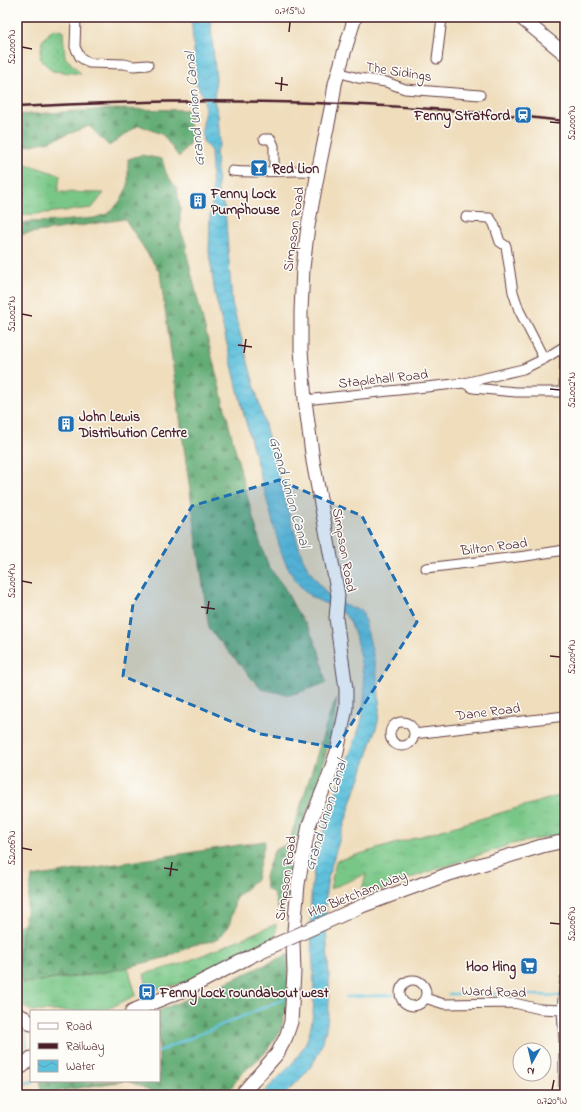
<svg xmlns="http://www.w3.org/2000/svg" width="582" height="1112" font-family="'Indie Flower',sans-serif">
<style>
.grass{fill:url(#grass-tufts);stroke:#627359}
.forest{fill:url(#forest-firs);stroke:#566650}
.park{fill:url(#park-dots);stroke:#627359}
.water{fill:url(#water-waves);stroke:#547084}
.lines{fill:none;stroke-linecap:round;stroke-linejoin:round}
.stream{stroke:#5ec1dc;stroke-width:2.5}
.street-casing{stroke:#633c41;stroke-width:11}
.secondary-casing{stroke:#633c41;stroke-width:15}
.street{stroke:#fff;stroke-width:9}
.secondary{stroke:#fff;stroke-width:13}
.rail{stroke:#4a1f2b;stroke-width:2.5}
.secondary-bridge-casing{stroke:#633c41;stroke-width:15;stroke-linecap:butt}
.secondary-bridge{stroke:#fff;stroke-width:13}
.marked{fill:#1f6fb2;fill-opacity:0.2;stroke:#1f6fb2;stroke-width:3;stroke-dasharray:8 5;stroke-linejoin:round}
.ticks{fill:none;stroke:#4a1f2b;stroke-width:1.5}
.labels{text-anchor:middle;stroke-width:3;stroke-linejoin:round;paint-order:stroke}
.street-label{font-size:14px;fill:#4a1f2b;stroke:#fdfcf7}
.poi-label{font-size:14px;font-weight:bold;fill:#4a1f2b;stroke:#fdfcf7;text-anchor:start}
.water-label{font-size:15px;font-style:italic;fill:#515869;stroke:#fdfcf7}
.neatline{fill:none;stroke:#4a1f2b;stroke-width:1.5}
.ticks-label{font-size:10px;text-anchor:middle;fill:#4a1f2b}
</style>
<defs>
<pattern id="grass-tufts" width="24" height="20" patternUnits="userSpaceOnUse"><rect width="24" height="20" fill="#79c787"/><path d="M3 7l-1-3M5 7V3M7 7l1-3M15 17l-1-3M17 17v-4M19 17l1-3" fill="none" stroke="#6aaa75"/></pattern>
<pattern id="forest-firs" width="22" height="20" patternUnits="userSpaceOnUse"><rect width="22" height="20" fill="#62ac74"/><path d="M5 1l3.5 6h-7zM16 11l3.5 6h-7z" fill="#538b5f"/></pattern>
<pattern id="park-dots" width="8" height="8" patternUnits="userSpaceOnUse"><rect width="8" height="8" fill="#79c787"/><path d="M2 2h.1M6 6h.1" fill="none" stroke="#6aaa75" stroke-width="1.8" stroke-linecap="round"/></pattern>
<pattern id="water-waves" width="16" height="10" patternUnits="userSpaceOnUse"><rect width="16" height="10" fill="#5ec1dc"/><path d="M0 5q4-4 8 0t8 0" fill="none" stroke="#53a5bd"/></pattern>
</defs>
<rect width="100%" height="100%" fill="#fdfcf7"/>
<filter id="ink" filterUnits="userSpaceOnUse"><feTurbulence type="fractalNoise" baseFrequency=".025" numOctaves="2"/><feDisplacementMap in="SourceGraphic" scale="8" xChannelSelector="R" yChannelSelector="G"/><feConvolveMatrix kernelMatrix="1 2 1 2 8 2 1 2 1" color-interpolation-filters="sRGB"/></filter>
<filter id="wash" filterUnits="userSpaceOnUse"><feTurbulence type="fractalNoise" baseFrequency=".012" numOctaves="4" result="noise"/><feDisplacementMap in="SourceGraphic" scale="16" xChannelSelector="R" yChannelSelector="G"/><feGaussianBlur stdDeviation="0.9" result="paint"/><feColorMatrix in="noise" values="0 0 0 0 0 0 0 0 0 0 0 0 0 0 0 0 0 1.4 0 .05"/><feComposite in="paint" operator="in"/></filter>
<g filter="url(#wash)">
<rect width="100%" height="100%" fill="#efddbc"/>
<path class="grass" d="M 17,161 L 60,175 L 58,192 L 104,193 L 92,208 L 17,216 Z
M 565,794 L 565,834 L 512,844 L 419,875 L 360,898 L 366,874 L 330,889 L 336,861 Z
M 24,924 L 21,938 L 23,983 C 58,979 94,976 128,967 L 136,995 L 104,1011 L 32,1011 L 17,1004 L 17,926 Z
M 276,924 L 276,940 L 184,983 L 148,991 L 144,974 L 181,964 Z
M 17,1023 C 30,1034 32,1050 17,1060 Z"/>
<path class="forest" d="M 110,109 L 190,110 L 189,124 L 193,138 L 179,157 L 163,135 L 139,125 L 109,146 L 89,126 L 50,141 L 17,148 L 17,115 Z
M 141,155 L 162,159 L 166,173 L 177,189 L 180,208 L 180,229 L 186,244 L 187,255 L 200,309 L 243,481 L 260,542 L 269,567 L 284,587 L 296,610 L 309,629 L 319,651 L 326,683 L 300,692 L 289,695 L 261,689 L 209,629 L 160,273 L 125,219 L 17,235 L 17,224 L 28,222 L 60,221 L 94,218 L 107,214 L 116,206 L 120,201 L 128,186 L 128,159 Z
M 337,698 L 333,727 L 317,787 L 297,839 L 291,887 L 287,902 L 278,909 L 274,894 L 266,888 L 265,876 L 274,851 L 285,845 L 290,840 L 331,710 Z
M 265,841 L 256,880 L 236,897 L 229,926 L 217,940 L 193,945 L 168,957 L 116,970 L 78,976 L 23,983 L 18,970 L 21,938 L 24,924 L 32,877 Z
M 289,954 L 288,1002 L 280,1032 L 264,1054 L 240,1075 L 226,1095 L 161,1095 L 128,1081 L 159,1081 L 158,1011 L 218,986 Z
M 40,1081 L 123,1081 L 40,1094 L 41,1085 Z"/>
<path class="park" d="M 53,29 L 63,31 L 65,57 L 81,74 L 52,71 L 40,59 L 42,41 Z"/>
<path class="water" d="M 191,17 L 210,17 L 216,79 L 214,100 L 218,115 L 220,144 L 216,151 L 218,194 L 225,209 L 232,303 L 292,525 L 303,559 L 311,573 L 327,594 L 331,597 L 351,608 L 362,610 C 371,647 383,684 378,722 C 366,762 351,801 339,841 C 334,857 328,874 326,891 C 325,899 326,909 326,918 C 326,965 338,1014 316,1058 C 308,1073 295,1084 284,1095 L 261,1095 C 276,1079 299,1061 307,1040 C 316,1016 314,990 313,965 C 311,936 309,906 313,877 C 318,837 334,799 347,761 C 354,743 363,723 364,704 C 366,687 362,666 358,649 C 356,638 353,625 346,616 C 343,612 335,608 331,606 C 323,602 315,600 309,595 C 296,584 287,568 281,552 L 244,415 L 215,294 L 209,252 L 210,217 L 213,197 L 211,151 L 203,141 L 202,130 L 205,112 L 204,97 L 197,85 Z"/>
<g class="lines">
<path class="stream" d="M 449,994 L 505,994 L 561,996
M 346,997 L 393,995
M 159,1051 L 284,999
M 17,1085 L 34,1081"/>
</g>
</g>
<g filter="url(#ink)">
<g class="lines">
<defs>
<path id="street" d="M 76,17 L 75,47 L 80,57 L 89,63 L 124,64 L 133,66 L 148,65
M 437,59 L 442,18 L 441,17
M 338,72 L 358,78 L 386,82 L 405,89 L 480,95
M 264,139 L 271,139 L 274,146 L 274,171
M 232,171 C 260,174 289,169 318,172
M 466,217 L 490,218 L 494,224 L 500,242 L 506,246 L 513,292 L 519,310 L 544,359
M 464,383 L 473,388 L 516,392 L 564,392 L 565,358 L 562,348
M 305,400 L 464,383 L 523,369 L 544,359 L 565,346
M 426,568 L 526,556 L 565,550
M390 734a12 12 0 1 1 24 0a12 12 0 1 1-24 0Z
M 414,734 L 565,716
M400 993a13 13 0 1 1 26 0a13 13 0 1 1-26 0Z
M 425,998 L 444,1004 L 514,1003 L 540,1009 L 562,1010
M 564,1095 L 564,1041 L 562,1010 L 565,979"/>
<path id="secondary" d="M 520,17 L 565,54
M 362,906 L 446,875 L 542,846 L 565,841
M 132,1011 L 189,988 L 259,952
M 17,1014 L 25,1018 L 31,1024
M 17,1069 L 23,1066 L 31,1058
M 241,1095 L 277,1054 L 286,1037 L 291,1022 L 294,972 L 293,943 L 298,884 L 309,825 L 328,778 L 337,752 L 346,708 L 346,689 L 336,618 L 338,595 L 313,461 L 305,400 L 301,350 L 301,311 L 303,268 L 308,226 L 318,172 L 332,104 L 335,84 L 344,53 L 355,17"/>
</defs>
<use href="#street" class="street-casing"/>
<use href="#secondary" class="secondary-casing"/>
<use href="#street" class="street"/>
<use href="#secondary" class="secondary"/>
<path class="rail" d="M 17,107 C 160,99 304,99 447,110 C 487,113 526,117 565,121"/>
<defs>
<path id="secondary-bridge" d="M 259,952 L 362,906"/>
</defs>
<use href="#secondary-bridge" class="secondary-bridge-casing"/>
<use href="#secondary-bridge" class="secondary-bridge"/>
</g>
</g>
<path class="marked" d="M 279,480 L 362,516 L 417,622 L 336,748 L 261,734 L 123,676 L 133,604 L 192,506 Z"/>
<path class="ticks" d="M 289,32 L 290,22M 22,47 L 32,49M 275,83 L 288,85M 281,91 L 282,77M 550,122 L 560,123M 22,314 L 32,316M 238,345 L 252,347M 244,353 L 246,339M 550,389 L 560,390M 22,581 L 32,583M 201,607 L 215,609M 207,614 L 209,601M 550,656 L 560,657M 22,848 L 32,850M 164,868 L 178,870M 170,876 L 172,862M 550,923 L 560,924M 552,1090 L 554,1080"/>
<defs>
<symbol id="station-square" viewBox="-11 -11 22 22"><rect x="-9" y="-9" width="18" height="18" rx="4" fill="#1f6fb2" stroke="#fdfcf7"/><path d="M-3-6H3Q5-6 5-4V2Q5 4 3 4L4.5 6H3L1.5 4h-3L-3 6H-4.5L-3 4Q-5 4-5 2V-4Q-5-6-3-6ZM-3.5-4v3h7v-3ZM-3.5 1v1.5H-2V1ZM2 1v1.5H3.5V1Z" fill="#fff"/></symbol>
<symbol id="bar-square" viewBox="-11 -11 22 22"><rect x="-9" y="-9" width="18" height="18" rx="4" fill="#1f6fb2" stroke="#fdfcf7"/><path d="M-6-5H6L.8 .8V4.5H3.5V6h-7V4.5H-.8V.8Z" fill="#fff"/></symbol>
<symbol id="building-square" viewBox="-11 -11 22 22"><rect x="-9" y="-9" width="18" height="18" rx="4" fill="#1f6fb2" stroke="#fdfcf7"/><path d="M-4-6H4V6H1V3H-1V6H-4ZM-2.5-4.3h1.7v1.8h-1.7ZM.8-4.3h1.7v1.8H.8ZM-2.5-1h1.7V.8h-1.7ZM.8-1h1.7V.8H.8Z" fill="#fff"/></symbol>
<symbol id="supermarket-square" viewBox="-11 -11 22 22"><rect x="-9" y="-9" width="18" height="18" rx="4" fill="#1f6fb2" stroke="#fdfcf7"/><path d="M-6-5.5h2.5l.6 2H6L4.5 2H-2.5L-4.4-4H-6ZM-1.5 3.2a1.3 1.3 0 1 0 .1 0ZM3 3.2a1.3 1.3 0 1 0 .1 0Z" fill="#fff"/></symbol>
<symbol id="bus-square" viewBox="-11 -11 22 22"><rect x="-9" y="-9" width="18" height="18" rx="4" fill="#1f6fb2" stroke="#fdfcf7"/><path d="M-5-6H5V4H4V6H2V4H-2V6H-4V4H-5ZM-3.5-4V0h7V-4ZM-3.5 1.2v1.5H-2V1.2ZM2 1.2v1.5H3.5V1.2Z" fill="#fff"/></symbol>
</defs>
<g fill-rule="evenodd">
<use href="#station-square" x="513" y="105" width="20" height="20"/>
<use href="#bar-square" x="249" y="158" width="20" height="20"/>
<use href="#building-square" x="188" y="191" width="20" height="20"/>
<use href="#building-square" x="56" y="414" width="20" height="20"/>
<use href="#supermarket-square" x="519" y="956" width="20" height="20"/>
<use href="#bus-square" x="137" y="982" width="20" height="20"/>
</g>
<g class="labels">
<g class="street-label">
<text transform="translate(399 71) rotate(9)" y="5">The Sidings</text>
<text transform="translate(293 229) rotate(-82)" y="5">Simpson Road</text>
<text transform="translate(383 378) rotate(-6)" y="5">Staplehall Road</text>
<text transform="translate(494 546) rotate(-7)" y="5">Bilton Road</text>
<text transform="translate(345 550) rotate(80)" y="5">Simpson Road</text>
<text transform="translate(488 711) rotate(-7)" y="5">Dane Road</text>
<text transform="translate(285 878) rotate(-82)" y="5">Simpson Road</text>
<text transform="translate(357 893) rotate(-22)" y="5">H10 Bletcham Way</text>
<text transform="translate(494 991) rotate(2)" y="5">Ward Road</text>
</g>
<g class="poi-label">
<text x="510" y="120" text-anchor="end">Fenny Stratford</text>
<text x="272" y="173">Red Lion</text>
<text x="211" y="198">Fenny Lock<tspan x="211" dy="16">Pumphouse</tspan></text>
<text x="79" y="421">John Lewis<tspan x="79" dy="16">Distribution Centre</tspan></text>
<text x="516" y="971" text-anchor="end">Hoo Hing</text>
<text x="160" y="997">Fenny Lock roundabout west</text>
</g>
<g class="water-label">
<text transform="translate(194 109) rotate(-95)" y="5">Grand Union Canal</text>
<text transform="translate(290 492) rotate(74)" y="5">Grand Union Canal</text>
<text transform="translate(325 815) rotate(-73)" y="5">Grand Union Canal</text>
</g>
</g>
<rect width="582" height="1112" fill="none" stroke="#fdfcf7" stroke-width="44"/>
<rect x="30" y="1010" width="130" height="72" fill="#fdfcf7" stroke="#b5a4a5"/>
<rect x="38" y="1023" width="20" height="6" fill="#ffffff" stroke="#b5a4a5"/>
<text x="66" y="1030" font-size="12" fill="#4a1f2b">Road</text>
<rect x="38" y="1043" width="20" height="6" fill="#4a1f2b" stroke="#b5a4a5"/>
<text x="66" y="1050" font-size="12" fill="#4a1f2b">Railway</text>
<rect x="38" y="1060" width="20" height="12" fill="url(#water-waves)" stroke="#b5a4a5"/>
<text x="66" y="1070" font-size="12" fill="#4a1f2b">Water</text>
<g transform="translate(532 1062) rotate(188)"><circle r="19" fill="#fdfcf7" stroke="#b5a4a5"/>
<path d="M0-3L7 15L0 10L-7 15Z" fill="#1f6fb2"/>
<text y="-6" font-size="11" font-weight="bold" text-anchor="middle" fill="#4a1f2b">N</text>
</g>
<rect x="22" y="22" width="538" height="1068" class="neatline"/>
<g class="ticks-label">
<text x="290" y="14">0.715°W</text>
<text transform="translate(11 47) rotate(-90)" y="4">52.000°N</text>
<text transform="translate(571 123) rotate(-90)" y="4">52.000°N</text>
<text transform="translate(11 314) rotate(-90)" y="4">52.002°N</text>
<text transform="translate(571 390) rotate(-90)" y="4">52.002°N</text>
<text transform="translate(11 581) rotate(-90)" y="4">52.004°N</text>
<text transform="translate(571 657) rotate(-90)" y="4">52.004°N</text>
<text transform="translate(11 848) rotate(-90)" y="4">52.006°N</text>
<text transform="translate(571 924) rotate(-90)" y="4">52.006°N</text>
<text x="552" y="1104">0.720°W</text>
</g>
</svg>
